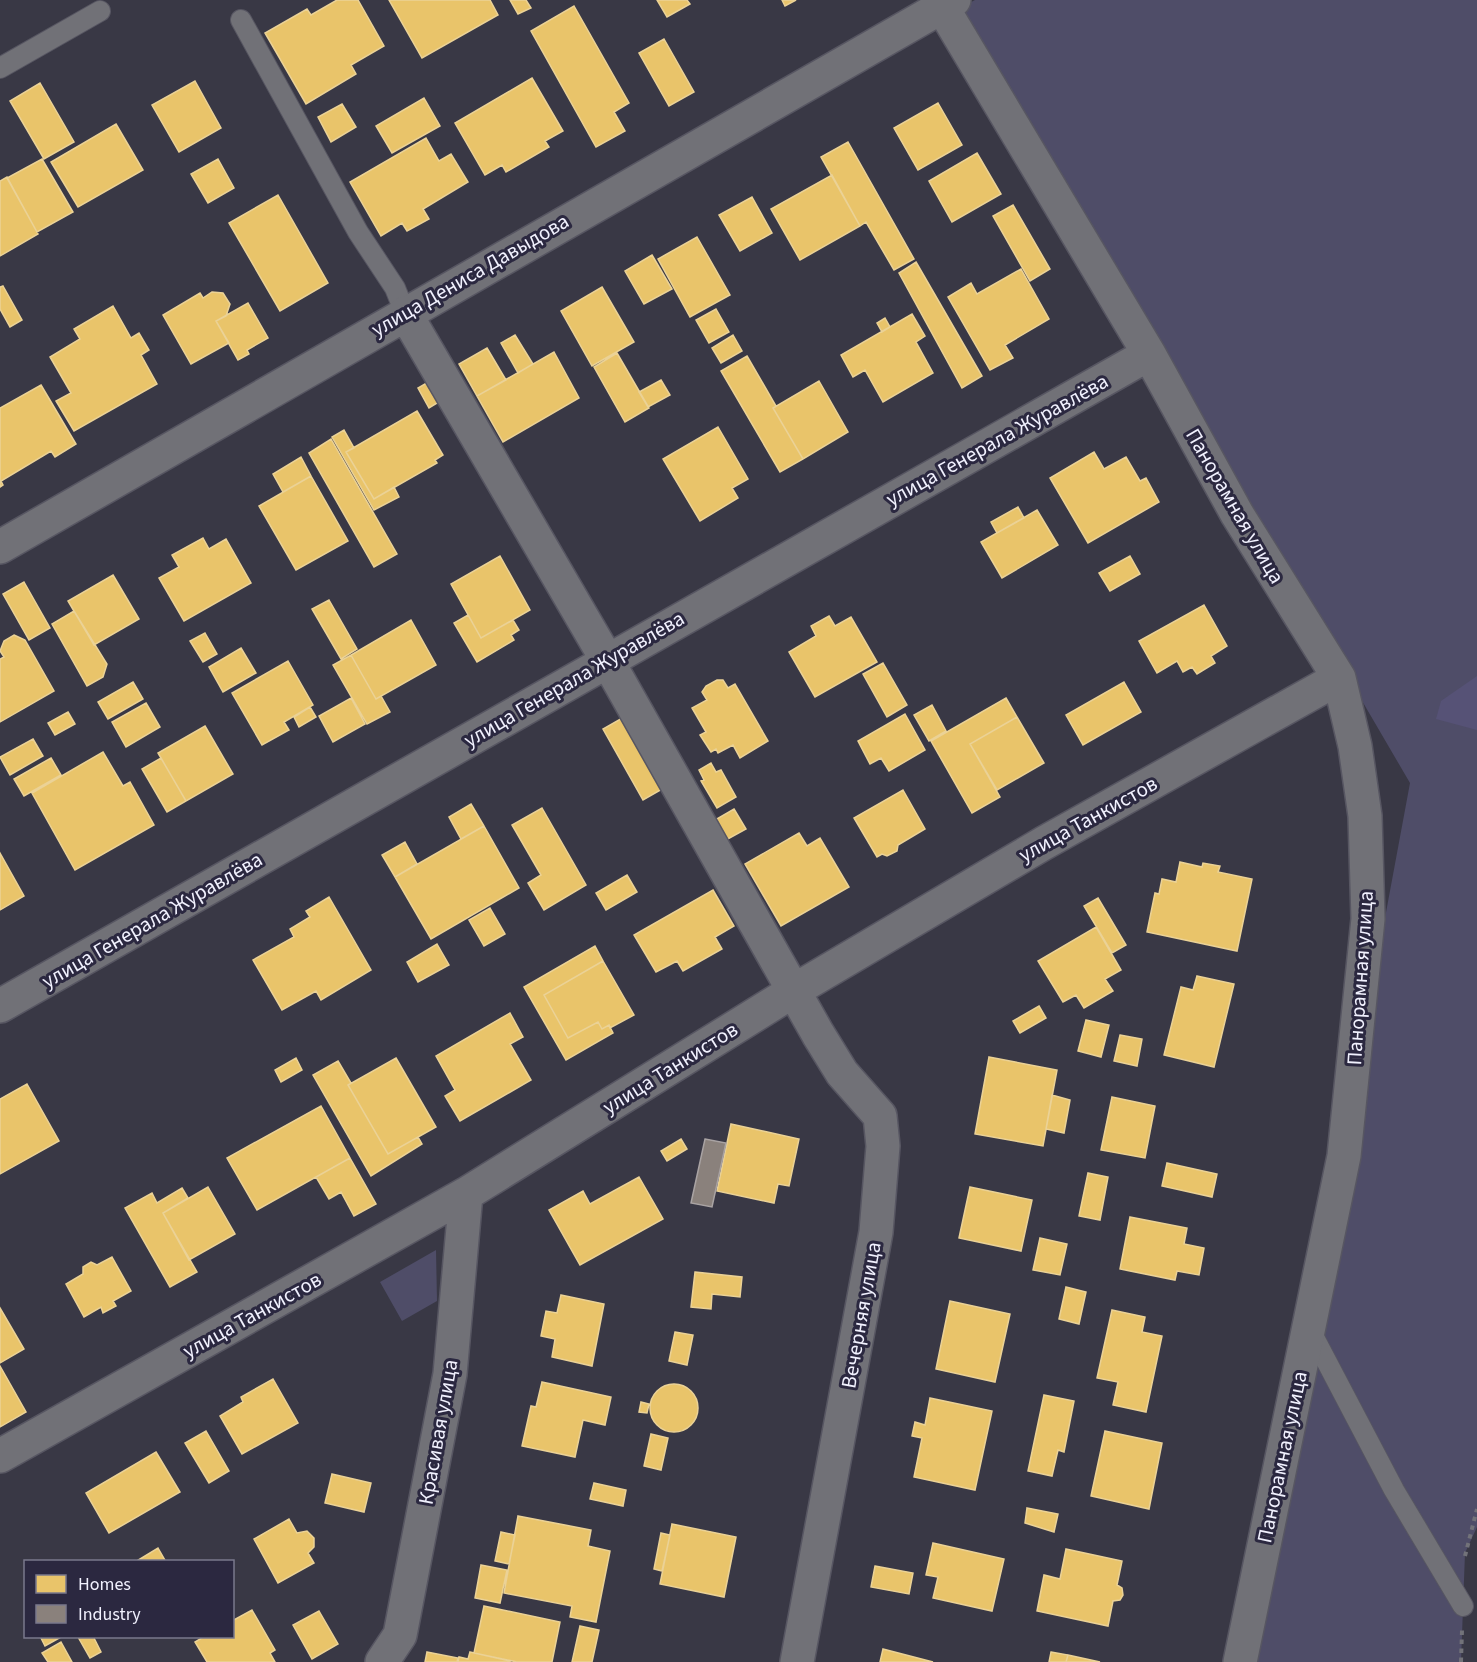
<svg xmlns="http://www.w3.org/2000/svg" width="1477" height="1662" font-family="'Source Sans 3',sans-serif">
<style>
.green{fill:#4f4d68}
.forest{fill:#565276}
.homes{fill:#e9c46a;stroke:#ebd296;stroke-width:1.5}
.industry{fill:#8a817c;stroke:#a9a3a3;stroke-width:1.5}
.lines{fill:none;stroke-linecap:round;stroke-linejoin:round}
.lane-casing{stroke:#575662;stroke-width:22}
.street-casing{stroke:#575662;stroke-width:36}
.path{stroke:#727279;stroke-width:4;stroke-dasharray:4.5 4.5;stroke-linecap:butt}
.lane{stroke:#717177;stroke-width:20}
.street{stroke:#717177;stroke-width:33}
.labels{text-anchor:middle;stroke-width:6;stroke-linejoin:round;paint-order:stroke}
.street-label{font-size:21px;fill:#f1f1fe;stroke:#2b2840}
</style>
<rect width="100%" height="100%" fill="#393845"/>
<path class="green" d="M 975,0 L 1477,0 L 1477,1527 L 1465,1553 L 1461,1662 L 1247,1662 L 1410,783 L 958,9 Z
M 436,1250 L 437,1301 L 402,1321 L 380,1282 Z"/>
<path class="forest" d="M 1477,676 L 1477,730 L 1436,719 L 1441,701 Z"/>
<path class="homes" d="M 337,0 L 358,0 L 384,46 L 351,65 L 356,74 L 306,104 L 265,33 L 307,9 L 311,15 Z
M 389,0 L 490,0 L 498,15 L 422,58 Z
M 510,0 L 526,0 L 531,8 L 518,14 Z
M 657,0 L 687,0 L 690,4 L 667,17 Z
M 782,0 L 796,0 L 785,6 Z
M 574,6 L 629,103 L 614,112 L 625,131 L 596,147 L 531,31 Z
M 664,39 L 694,92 L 669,106 L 639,53 Z
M 532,78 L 563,131 L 545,141 L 549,147 L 506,172 L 502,165 L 485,175 L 455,123 Z
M 195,81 L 221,128 L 179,152 L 152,105 Z
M 40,83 L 74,142 L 44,159 L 10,101 Z
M 424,98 L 440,126 L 392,153 L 376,126 Z
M 938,103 L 962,145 L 918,170 L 894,128 Z
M 342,104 L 356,127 L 331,142 L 318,117 Z
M 116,124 L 143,170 L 78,207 L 51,162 Z
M 426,138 L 439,161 L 451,154 L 468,182 L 423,209 L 429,219 L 407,231 L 402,223 L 381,236 L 350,182 Z
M 848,142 L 914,259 L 894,270 L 866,222 L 860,226 L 821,157 Z
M 977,153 L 1001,194 L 952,222 L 929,181 Z
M 42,159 L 73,212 L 37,232 L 7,178 Z
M 218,159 L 234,188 L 208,203 L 191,174 Z
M 832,175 L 860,226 L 800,260 L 771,209 Z
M 7,177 L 38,234 L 0,256 L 0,181 Z
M 278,195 L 328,283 L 280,311 L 229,223 Z
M 752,197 L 772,233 L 740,251 L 719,215 Z
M 1013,205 L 1050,269 L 1030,281 L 993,216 Z
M 697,237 L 730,295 L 690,317 L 658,259 Z
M 652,255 L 672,289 L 644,304 L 625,271 Z
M 916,262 L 982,376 L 962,388 L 899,273 Z
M 1021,269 L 1049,319 L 1005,345 L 1013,358 L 990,370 L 948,297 L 971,283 L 977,294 Z
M 3,286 L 22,320 L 10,327 L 0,309 L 0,287 Z
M 602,287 L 634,342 L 592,366 L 561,311 Z
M 212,292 L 223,293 L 230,304 L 226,316 L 216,321 L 229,343 L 191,364 L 163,315 L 200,293 L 203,298 Z
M 248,303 L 268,338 L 247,350 L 249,354 L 238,360 L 216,321 Z
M 113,306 L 131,338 L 139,333 L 149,350 L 141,355 L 157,384 L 74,431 L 56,401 L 71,393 L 50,357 L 80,339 L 74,329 Z
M 716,309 L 729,332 L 709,343 L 696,320 Z
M 912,314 L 925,336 L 916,342 L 933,373 L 883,402 L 865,370 L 853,377 L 841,355 Z
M 885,318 L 890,327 L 882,332 L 877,323 Z
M 515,335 L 533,364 L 518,373 L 501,343 Z
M 733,335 L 742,351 L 721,363 L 712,348 Z
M 487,348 L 506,380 L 477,396 L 459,364 Z
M 554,352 L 579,398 L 503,442 L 477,396 Z
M 617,353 L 649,408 L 625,422 L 594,367 Z
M 747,356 L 776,406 L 773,408 L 803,459 L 780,472 L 721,371 Z
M 661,380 L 670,395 L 648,407 L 639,392 Z
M 430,381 L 442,400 L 429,408 L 418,388 Z
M 819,381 L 848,432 L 803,459 L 773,408 Z
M 41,385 L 76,444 L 55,457 L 51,451 L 1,481 L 3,485 L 0,487 L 0,408 Z
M 417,411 L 443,455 L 435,460 L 437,463 L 374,499 L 346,452 Z
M 718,427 L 748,479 L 732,488 L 738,498 L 700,521 L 663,459 Z
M 344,430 L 354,448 L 346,452 L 374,499 L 394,487 L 399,497 L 374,510 L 332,437 Z
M 331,439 L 397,554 L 374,567 L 309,453 Z
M 1094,452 L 1104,469 L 1126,457 L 1140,481 L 1146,478 L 1159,502 L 1088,543 L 1050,478 Z
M 301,457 L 311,476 L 283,492 L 273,474 Z
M 311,476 L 348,541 L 296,570 L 259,506 Z
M 1018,507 L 1024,518 L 997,533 L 991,522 Z
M 1037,510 L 1058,545 L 1002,578 L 981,542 Z
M 203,538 L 209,549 L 226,539 L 251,583 L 184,621 L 159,578 L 179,567 L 172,555 Z
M 500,556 L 530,610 L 481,638 L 451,584 Z
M 1130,556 L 1140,574 L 1110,591 L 1099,573 Z
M 113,575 L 139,619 L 94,645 L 68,601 Z
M 24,582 L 50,628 L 29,640 L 3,594 Z
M 329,600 L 357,649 L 341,659 L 312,609 Z
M 1204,605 L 1227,646 L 1211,656 L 1215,663 L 1197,674 L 1192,667 L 1183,672 L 1177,661 L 1157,673 L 1139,641 Z
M 74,611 L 107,664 L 103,677 L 87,686 L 52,624 Z
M 468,615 L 481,638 L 513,620 L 519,630 L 511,635 L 514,640 L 477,662 L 454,623 Z
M 829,616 L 835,626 L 851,617 L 877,662 L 815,697 L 789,652 L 816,636 L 811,626 Z
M 411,620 L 436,665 L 376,699 L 351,655 Z
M 205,633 L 217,654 L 203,662 L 190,641 Z
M 14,635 L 25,640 L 54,691 L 0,722 L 0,659 L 4,657 L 0,651 L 4,641 Z
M 241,648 L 256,673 L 223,692 L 209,667 Z
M 351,655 L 376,699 L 381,696 L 390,712 L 367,724 L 333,665 Z
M 288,661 L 313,705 L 284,722 L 289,730 L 262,745 L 232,693 Z
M 883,663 L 907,705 L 887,717 L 863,674 Z
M 717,680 L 723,680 L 728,688 L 735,684 L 768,741 L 740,758 L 733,745 L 718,753 L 716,749 L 711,752 L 700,735 L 706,732 L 692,708 L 707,700 L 702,692 L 706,686 Z
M 133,682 L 143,699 L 108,719 L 98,702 Z
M 1124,682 L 1141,712 L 1083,745 L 1066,715 Z
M 351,698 L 365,724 L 333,742 L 319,716 Z
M 1006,698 L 1017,717 L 970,744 L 1000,797 L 972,813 L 931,741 Z
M 146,703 L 160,727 L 126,747 L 112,722 Z
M 932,705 L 946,731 L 929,741 L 914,715 Z
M 310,707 L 316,717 L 299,727 L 294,717 Z
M 68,712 L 75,724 L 55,735 L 48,723 Z
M 905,714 L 925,750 L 889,771 L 881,758 L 870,764 L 858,741 Z
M 624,717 L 664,788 L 643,800 L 603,729 Z
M 1017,717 L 1044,763 L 997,790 L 970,744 Z
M 205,726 L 233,774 L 186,801 L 158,753 Z
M 33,739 L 43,756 L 10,775 L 0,757 Z
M 103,752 L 123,786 L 130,782 L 154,825 L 75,870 L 32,793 Z
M 51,758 L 61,775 L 24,796 L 14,779 Z
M 161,758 L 186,801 L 167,812 L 142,769 Z
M 711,763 L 716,772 L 721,770 L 736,797 L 717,808 L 701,781 L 704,780 L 699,770 Z
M 903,790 L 925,829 L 898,845 L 897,851 L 887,856 L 882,854 L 877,857 L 854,818 Z
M 471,804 L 484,826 L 461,839 L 449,817 Z
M 542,808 L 586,885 L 544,910 L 528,883 L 541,875 L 512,825 Z
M 734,809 L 746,829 L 726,840 L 715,820 Z
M 484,826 L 519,888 L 431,939 L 395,877 Z
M 799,833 L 807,846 L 820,838 L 849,887 L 781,926 L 745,864 Z
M 405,842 L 417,864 L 395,877 L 382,855 Z
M 0,853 L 24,896 L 0,910 Z
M 1180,862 L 1202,867 L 1203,863 L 1220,866 L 1218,872 L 1252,879 L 1237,951 L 1147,932 L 1155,893 L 1159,894 L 1162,879 L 1176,882 Z
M 627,875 L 637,892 L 606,910 L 596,893 Z
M 713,890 L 734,926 L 715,937 L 722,949 L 683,971 L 677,961 L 656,972 L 634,935 Z
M 329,897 L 371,970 L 321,1000 L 316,991 L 282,1010 L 253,960 L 294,937 L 290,929 L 310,917 L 306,911 Z
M 1098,898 L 1126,945 L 1112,953 L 1084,906 Z
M 490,908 L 505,934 L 484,946 L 469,920 Z
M 1096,927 L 1121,970 L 1105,979 L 1113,991 L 1084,1008 L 1076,995 L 1063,1002 L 1038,961 Z
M 437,944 L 449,965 L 418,982 L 407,962 Z
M 595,946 L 603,961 L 544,995 L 568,1038 L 598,1022 L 602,1029 L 609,1025 L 613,1033 L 566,1060 L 524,987 Z
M 603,961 L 634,1015 L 610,1028 L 609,1025 L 602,1029 L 598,1022 L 568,1038 L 544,995 Z
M 1197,976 L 1234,984 L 1214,1067 L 1164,1055 L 1181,987 L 1193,990 Z
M 1039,1006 L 1046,1018 L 1020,1033 L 1013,1021 Z
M 510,1013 L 523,1037 L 510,1044 L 531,1080 L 460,1121 L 445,1096 L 455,1090 L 436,1056 Z
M 1086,1020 L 1109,1025 L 1101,1057 L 1078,1051 Z
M 1120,1035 L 1142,1039 L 1137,1066 L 1114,1061 Z
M 989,1057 L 1057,1070 L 1043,1146 L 975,1134 Z
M 296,1058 L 302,1070 L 281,1082 L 275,1070 Z
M 396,1058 L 436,1127 L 388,1154 L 348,1085 Z
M 338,1061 L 351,1083 L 348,1085 L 388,1154 L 418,1137 L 422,1144 L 371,1176 L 313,1075 Z
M 27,1084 L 59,1141 L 0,1174 L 0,1099 Z
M 1052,1095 L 1070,1100 L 1064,1133 L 1046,1129 Z
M 1112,1097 L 1155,1106 L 1145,1158 L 1101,1150 Z
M 321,1106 L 350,1158 L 257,1210 L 227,1158 Z
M 731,1124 L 799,1139 L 789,1186 L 778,1184 L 774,1203 L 717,1191 Z
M 681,1139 L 687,1149 L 667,1161 L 661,1151 Z
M 350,1158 L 376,1204 L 354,1216 L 341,1192 L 329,1199 L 316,1177 Z
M 1167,1163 L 1217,1174 L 1212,1197 L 1162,1186 Z
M 1088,1173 L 1108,1177 L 1100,1220 L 1079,1216 Z
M 639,1177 L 663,1219 L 580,1265 L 549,1210 L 583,1191 L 590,1204 Z
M 208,1187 L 235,1234 L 189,1260 L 163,1213 Z
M 970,1187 L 1032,1200 L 1021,1251 L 959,1238 Z
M 182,1188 L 188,1198 L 163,1213 L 197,1272 L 170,1287 L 125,1208 L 152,1193 L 157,1203 Z
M 1130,1217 L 1187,1228 L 1184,1244 L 1204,1248 L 1199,1275 L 1177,1271 L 1175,1280 L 1120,1269 Z
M 1040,1238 L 1067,1244 L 1060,1275 L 1033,1270 Z
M 112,1257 L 131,1291 L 113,1301 L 116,1306 L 103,1313 L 101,1307 L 84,1317 L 66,1284 L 83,1274 L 83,1267 L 91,1262 L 97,1265 Z
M 695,1272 L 742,1277 L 740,1297 L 712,1294 L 711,1309 L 691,1307 Z
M 1066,1287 L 1086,1292 L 1079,1324 L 1059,1319 Z
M 561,1295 L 604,1304 L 592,1366 L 552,1357 L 555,1339 L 541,1336 L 546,1311 L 557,1313 Z
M 950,1301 L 1010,1314 L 995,1382 L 936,1369 Z
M 0,1308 L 24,1349 L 0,1363 Z
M 1112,1310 L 1145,1317 L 1142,1332 L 1162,1336 L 1146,1412 L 1113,1405 L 1118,1382 L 1097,1378 Z
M 675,1332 L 693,1335 L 687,1365 L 669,1361 Z
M 0,1366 L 26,1412 L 0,1427 Z
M 273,1379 L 298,1423 L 242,1454 L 220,1416 L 243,1402 L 241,1397 Z
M 542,1382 L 611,1397 L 605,1425 L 583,1420 L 575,1457 L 522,1446 L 531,1406 L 536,1407 Z
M650 1408a24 24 0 1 1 48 0a24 24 0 1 1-48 0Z
M 1044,1395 L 1074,1401 L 1064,1452 L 1058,1450 L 1052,1476 L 1028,1471 Z
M 930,1398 L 992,1411 L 975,1490 L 914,1477 L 922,1438 L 912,1436 L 915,1422 L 925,1425 Z
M 641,1402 L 649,1404 L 647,1413 L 639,1412 Z
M 206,1431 L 229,1471 L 209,1483 L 185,1443 Z
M 1105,1431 L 1162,1443 L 1149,1509 L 1091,1496 Z
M 651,1434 L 668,1438 L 661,1470 L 644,1466 Z
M 156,1452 L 180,1492 L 109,1533 L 86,1493 Z
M 332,1474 L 371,1483 L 364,1512 L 325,1503 Z
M 594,1483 L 626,1490 L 623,1506 L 590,1499 Z
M 1027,1508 L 1058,1514 L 1054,1532 L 1025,1523 Z
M 518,1516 L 591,1530 L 588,1546 L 610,1551 L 596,1622 L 570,1617 L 572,1606 L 504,1593 Z
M 289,1519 L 297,1533 L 307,1531 L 314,1538 L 314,1547 L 308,1553 L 314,1563 L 278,1583 L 254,1539 Z
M 672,1524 L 736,1537 L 724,1597 L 660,1584 Z
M 501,1532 L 515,1535 L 509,1564 L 495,1561 Z
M 661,1533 L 670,1535 L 662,1571 L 654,1569 Z
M 933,1543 L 1004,1559 L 992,1611 L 933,1598 L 938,1577 L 926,1575 Z
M 158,1548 L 166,1562 L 135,1562 Z
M 1066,1549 L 1122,1561 L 1117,1585 L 1122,1588 L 1123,1595 L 1120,1600 L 1113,1601 L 1108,1626 L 1037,1611 L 1044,1575 L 1060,1579 Z
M 481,1565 L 507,1570 L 500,1603 L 475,1598 Z
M 875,1566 L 913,1573 L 909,1594 L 871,1587 Z
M 484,1606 L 560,1622 L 552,1662 L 517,1662 L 474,1653 Z
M 252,1610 L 275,1650 L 270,1653 L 275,1662 L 207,1662 L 195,1642 L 205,1636 L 232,1636 L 232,1621 Z
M 319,1611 L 338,1644 L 312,1659 L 293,1625 Z
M 580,1626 L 599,1630 L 592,1662 L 572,1662 Z
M 40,1636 L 61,1636 L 61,1637 L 45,1646 Z
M 93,1636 L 101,1652 L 90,1658 L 78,1637 Z
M 61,1642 L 72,1662 L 48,1662 L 42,1653 Z
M 883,1649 L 933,1662 L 880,1662 Z
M 427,1652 L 458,1658 L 457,1662 L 425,1662 Z
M 470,1652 L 510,1661 L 510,1662 L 458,1662 L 459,1657 L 468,1659 Z
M 1051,1652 L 1068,1655 L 1066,1662 L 1049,1662 Z
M 1068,1655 L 1100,1662 L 1066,1662 Z"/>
<path class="industry" d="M 705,1139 L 726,1143 L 712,1207 L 691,1203 Z"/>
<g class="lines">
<defs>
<path id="lane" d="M 241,20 L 358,232 L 395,288 L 405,313
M 0,68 L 100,11
M 1309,1328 L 1394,1490 L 1463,1606"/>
<path id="street" d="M 938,0 L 1149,354 L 1237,514 L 1339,678 L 1355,746 L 1365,816 L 1368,919 L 1344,1156 L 1240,1662
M 405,313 L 607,660 L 818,1034 L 842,1073 L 880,1116 L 883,1146 L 876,1232 L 797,1662
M 0,547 L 954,0
M 0,1006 L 1149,354
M 0,1456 L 466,1194 L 795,990 L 1044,843 L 1339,678
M 382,1662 L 400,1635 L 450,1374 L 466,1194"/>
</defs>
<use href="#lane" class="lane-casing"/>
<use href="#street" class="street-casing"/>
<path class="path" d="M 1465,1556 L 1477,1509
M 1461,1662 L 1462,1630"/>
<use href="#lane" class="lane"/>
<use href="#street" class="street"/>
</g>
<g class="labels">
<g class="street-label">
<text transform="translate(470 275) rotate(-30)" y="7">улица Дениса Давыдова</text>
<text transform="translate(997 440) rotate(-29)" y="7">улица Генерала Журавлёва</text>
<text transform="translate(1235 506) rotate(60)" y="7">Панорамная улица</text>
<text transform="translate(574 679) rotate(-30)" y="7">улица Генерала Журавлёва</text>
<text transform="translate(1088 819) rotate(-29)" y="7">улица Танкистов</text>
<text transform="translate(152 920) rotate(-30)" y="7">улица Генерала Журавлёва</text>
<text transform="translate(1360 978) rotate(-86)" y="7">Панорамная улица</text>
<text transform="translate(670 1068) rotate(-32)" y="7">улица Танкистов</text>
<text transform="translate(252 1315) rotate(-29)" y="7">улица Танкистов</text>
<text transform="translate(861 1315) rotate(-80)" y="7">Вечерняя улица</text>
<text transform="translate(438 1432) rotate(-80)" y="7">Красивая улица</text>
<text transform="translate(1282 1457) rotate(-78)" y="7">Панорамная улица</text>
</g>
</g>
<rect x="24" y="1560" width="210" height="78" fill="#2b2840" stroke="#7a788c" stroke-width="1.5"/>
<rect x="36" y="1575" width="30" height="18" fill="#e9c46a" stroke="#7a788c" stroke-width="1.5"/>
<text x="78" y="1590" font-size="18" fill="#f1f1fe">Homes</text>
<rect x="36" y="1605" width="30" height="18" fill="#8a817c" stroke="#7a788c" stroke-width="1.5"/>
<text x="78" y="1620" font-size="18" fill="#f1f1fe">Industry</text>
</svg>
